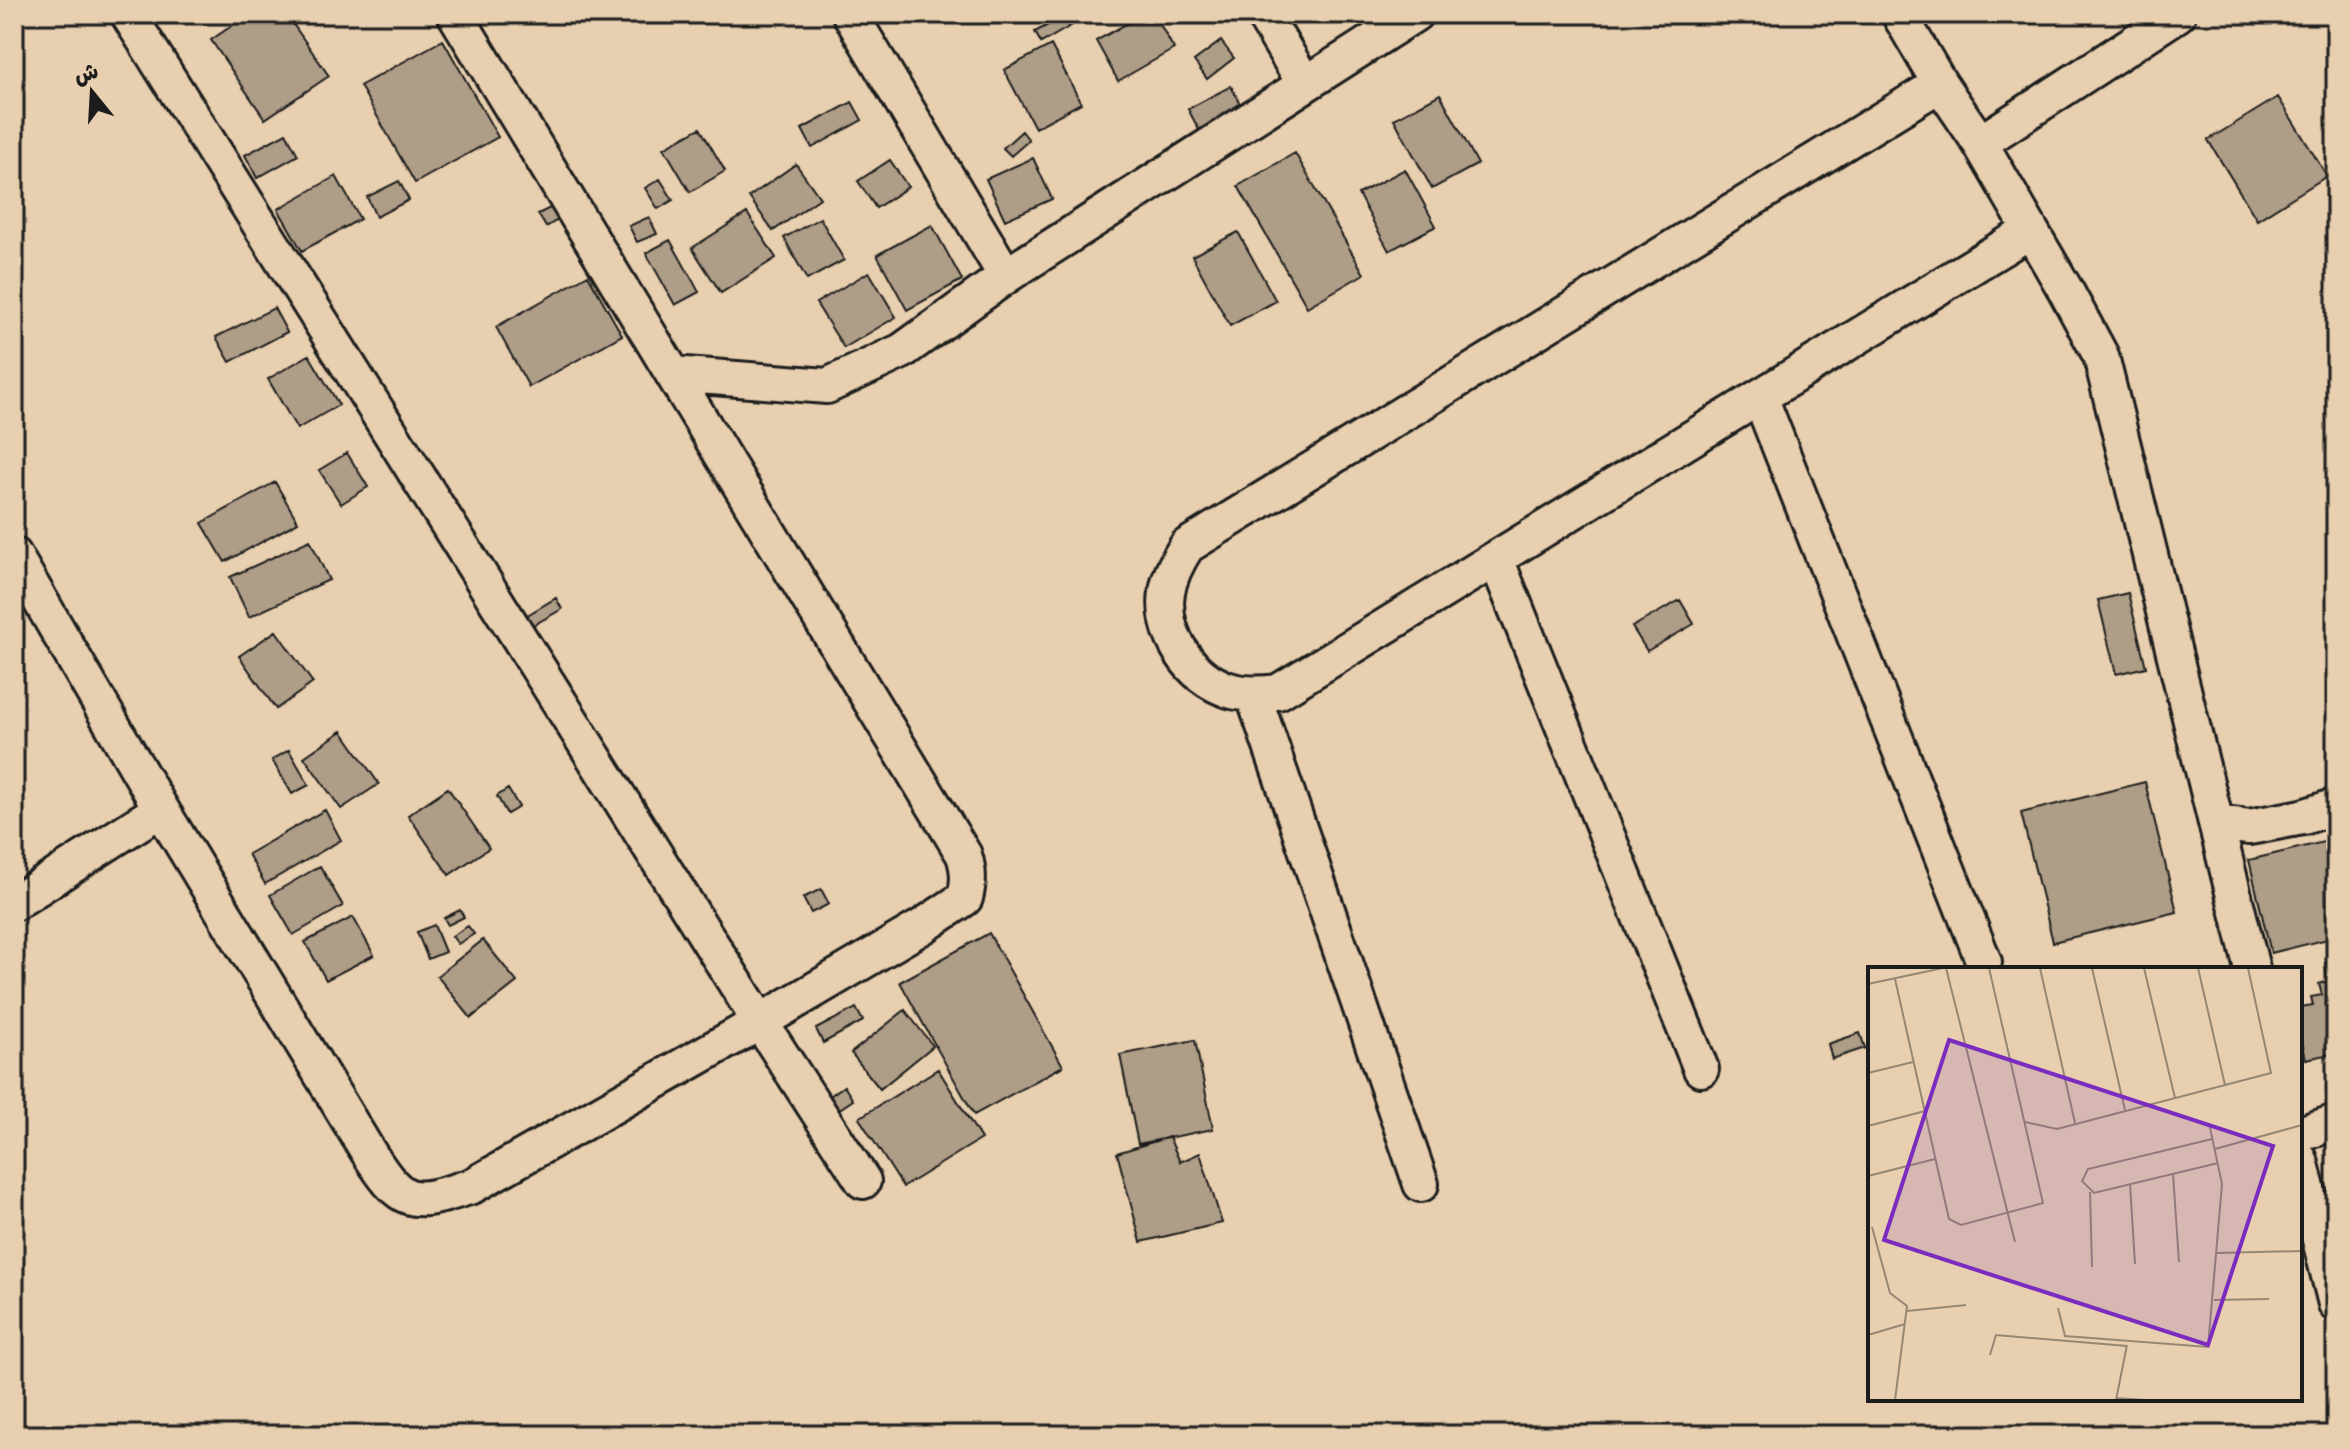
<svg xmlns="http://www.w3.org/2000/svg" width="2350" height="1449" font-family="'Architects Daughter','Playpen Sans Arabic',sans-serif">
<style>
.building{fill:#ae9d87;stroke:#1c1c1c;stroke-width:2}
.lines{fill:none;stroke-linecap:round;stroke-linejoin:round}
.minor-casing{stroke:#1c1c1c;stroke-width:40}
.minor{stroke:#e7cfaf;stroke-width:34}
.inset-road{fill:none;stroke:#968774;stroke-width:2}
.view{fill:#7b2cbf;fill-opacity:0.15;stroke:#7b2cbf;stroke-width:4}
.inset-edge{fill:none;stroke:#1c1c1c;stroke-width:4}
</style>
<rect width="100%" height="100%" fill="#e7cfaf"/>
<filter id="ink" filterUnits="userSpaceOnUse"><feTurbulence type="fractalNoise" baseFrequency=".0125" numOctaves="2"/><feDisplacementMap in="SourceGraphic" scale="16" xChannelSelector="R" yChannelSelector="G"/><feConvolveMatrix kernelMatrix="1 2 1 2 8 2 1 2 1" color-interpolation-filters="sRGB"/></filter>
<g filter="url(#ink)">
<path class="building" d="M 249,14 L 286,14 L 329,76 L 265,119 L 211,40 Z
M 1068,14 L 1077,14 L 1081,20 L 1041,43 L 1035,32 Z
M 1144,14 L 1154,14 L 1174,49 L 1118,81 L 1096,41 Z
M 443,40 L 498,137 L 415,183 L 360,86 Z
M 1221,41 L 1234,58 L 1207,79 L 1194,61 Z
M 1051,45 L 1081,103 L 1035,128 L 1004,70 Z
M 1231,86 L 1242,108 L 1199,130 L 1188,109 Z
M 1440,94 L 1478,164 L 1432,189 L 1394,119 Z
M 2278,97 L 2327,176 L 2257,220 L 2208,140 Z
M 852,102 L 862,120 L 812,148 L 802,129 Z
M 700,128 L 725,171 L 690,192 L 664,148 Z
M 1022,131 L 1029,140 L 1011,156 L 1003,148 Z
M 286,133 L 298,155 L 257,178 L 245,155 Z
M 1295,153 L 1364,274 L 1307,307 L 1238,186 Z
M 1033,158 L 1052,199 L 1005,220 L 986,179 Z
M 890,160 L 908,187 L 876,208 L 858,181 Z
M 796,164 L 820,198 L 773,231 L 749,197 Z
M 1405,169 L 1436,226 L 1389,251 L 1358,194 Z
M 336,176 L 360,219 L 302,251 L 278,209 Z
M 660,179 L 673,200 L 658,209 L 645,188 Z
M 399,181 L 409,200 L 376,217 L 367,197 Z
M 552,207 L 559,219 L 546,227 L 538,214 Z
M 747,213 L 776,258 L 721,293 L 692,248 Z
M 649,217 L 657,234 L 637,242 L 629,226 Z
M 820,218 L 844,260 L 807,280 L 784,238 Z
M 932,225 L 962,280 L 907,310 L 877,255 Z
M 1238,232 L 1276,301 L 1230,326 L 1192,256 Z
M 670,240 L 699,292 L 675,305 L 646,253 Z
M 869,272 L 896,317 L 844,348 L 816,303 Z
M 588,275 L 622,335 L 529,387 L 496,327 Z
M 274,308 L 287,332 L 230,362 L 216,337 Z
M 309,355 L 339,405 L 297,429 L 268,379 Z
M 347,453 L 368,487 L 341,504 L 319,470 Z
M 275,482 L 298,522 L 225,562 L 202,523 Z
M 310,540 L 329,580 L 249,617 L 230,577 Z
M 2128,593 L 2146,667 L 2116,674 L 2098,600 Z
M 556,598 L 562,609 L 530,627 L 524,617 Z
M 1680,600 L 1694,624 L 1647,651 L 1632,627 Z
M 276,631 L 313,683 L 276,709 L 239,656 Z
M 342,731 L 379,784 L 341,809 L 304,757 Z
M 289,750 L 309,785 L 292,794 L 272,760 Z
M 2145,782 L 2177,912 L 2053,942 L 2021,813 Z
M 448,788 L 489,848 L 449,875 L 408,815 Z
M 508,789 L 519,807 L 507,814 L 497,796 Z
M 325,810 L 341,840 L 265,884 L 248,854 Z
M 2336,839 L 2336,937 L 2271,953 L 2249,860 Z
M 320,866 L 343,906 L 293,935 L 270,895 Z
M 821,889 L 829,904 L 811,913 L 803,898 Z
M 460,910 L 464,917 L 448,925 L 444,918 Z
M 353,917 L 374,955 L 326,980 L 305,942 Z
M 434,925 L 445,952 L 428,959 L 417,932 Z
M 468,926 L 474,934 L 458,944 L 452,936 Z
M 989,933 L 1063,1066 L 974,1115 L 900,982 Z
M 483,940 L 517,982 L 471,1018 L 437,976 Z
M 2336,961 L 2336,1053 L 2306,1059 L 2300,1033 L 2300,1007 L 2313,1005 L 2311,997 L 2322,995 L 2319,984 L 2328,981 L 2325,963 Z
M 856,1008 L 863,1021 L 823,1043 L 816,1029 Z
M 905,1010 L 933,1046 L 880,1089 L 851,1053 Z
M 1860,1033 L 1865,1048 L 1832,1059 L 1828,1044 Z
M 1195,1040 L 1213,1129 L 1138,1144 L 1120,1055 Z
M 938,1069 L 981,1139 L 903,1187 L 859,1118 Z
M 844,1086 L 853,1100 L 829,1116 L 820,1103 Z
M 1169,1137 L 1180,1162 L 1200,1153 L 1222,1223 L 1141,1242 L 1117,1153 Z"/>
<g class="lines">
<defs>
<path id="minor" d="M 128,14 L 760,1022 L 863,1181
M 850,14 L 1006,276
M 1263,14 L 1305,84
M 1899,14 L 1940,84 L 1980,143 L 2066,291 L 2101,356 L 2252,969
M 1940,84 L 1187,546 C 1178,560 1170,574 1167,592 C 1161,633 1189,677 1229,690 C 1245,695 1262,694 1278,692 L 2030,231
M 1980,143 L 2178,14
M 673,374 L 827,386 L 902,351 L 1006,276 L 1415,14
M 1760,397 L 1984,962
M 14,555 L 161,809 L 367,1150 C 403,1207 410,1206 472,1186 L 760,1022 L 923,926 L 965,898 C 969,882 969,871 964,855 L 455,14
M 1496,559 L 1701,1069
M 1253,694 L 1421,1184
M 2216,823 L 2249,827 L 2303,817 L 2336,806
M 14,903 L 161,809
M 2300,1134 L 2336,1122
M 2300,1160 L 2336,1304"/>
</defs>
<use href="#minor" class="minor-casing"/>
<use href="#minor" class="minor"/>
</g>
</g>
<g transform="translate(1868 967)">
<rect width="434" height="434" fill="#e7cfaf"/>
<path class="inset-road" d="M 78,1 L 147,275M 172,1 L 207,156M 224,1 L 257,143M 276,1 L 307,131M 330,1 L 357,118M 27,12 L 81,252 L 93,258 L 175,236 L 121,1M 0,17 L 75,1M 0,106 L 45,95M 157,155 L 189,162 L 403,106 L 380,1M 0,159 L 57,144M 344,172 L 220,202 L 214,214 L 226,226 L 350,196M 347,182 L 434,158M 305,207 L 311,295M 0,209 L 67,192M 262,217 L 267,297M 222,225 L 224,300M 4,260 L 22,326 L 39,339 L 27,433M 349,286 L 434,284M 346,333 L 401,332M 190,341 L 197,369 L 340,380 L 354,217 L 341,156M 39,344 L 98,338M 0,368 L 37,357M 122,388 L 128,368 L 259,379M 248,431 L 278,433M 248,433 L 259,378"/>
<path class="view" d="M 81,73 L 405,179 L 340,378 L 16,273 Z"/>
<rect width="434" height="434" class="inset-edge"/>
</g>
<rect width="2350" height="1449" fill="none" stroke="#e7cfaf" stroke-width="48"/>
<rect x="24" y="24" width="2302" height="1401" fill="none" stroke="#1c1c1c" stroke-width="3" filter="url(#ink)"/>
<g transform="translate(92 92) rotate(342)" stroke="#e7cfaf" stroke-width="6" paint-order="stroke">
<path d="M0-6L14 30L0 20L-14 30Z" fill="#1c1c1c"/>
<text y="-12" font-size="22" font-weight="bold" text-anchor="middle" fill="#1c1c1c">ش</text>
</g>
</svg>
